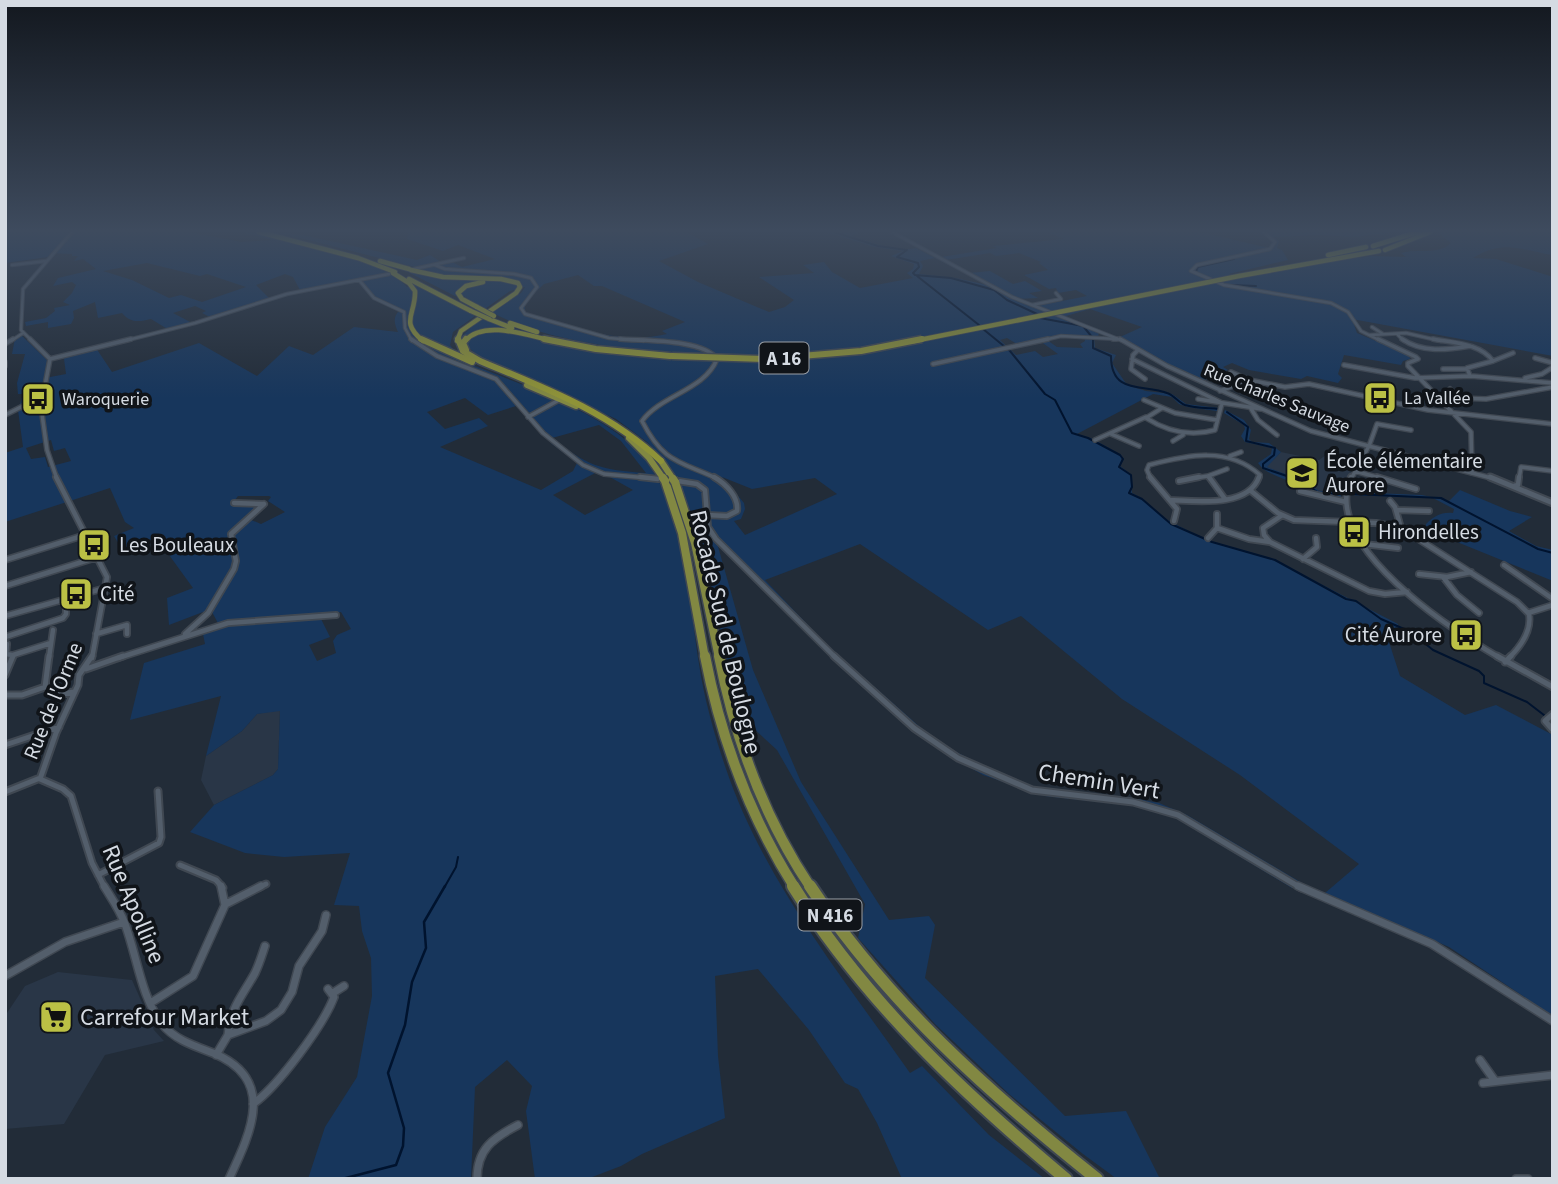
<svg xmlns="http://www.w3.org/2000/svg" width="1558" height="1184" font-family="'Source Sans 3',sans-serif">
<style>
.built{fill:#293647}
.green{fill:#17365c;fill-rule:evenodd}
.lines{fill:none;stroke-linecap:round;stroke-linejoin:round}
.stream-far1{stroke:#00132e;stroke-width:2}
.stream{stroke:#00132e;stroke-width:2.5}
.minor-far4-casing{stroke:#404852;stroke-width:4.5}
.minor-far3-casing{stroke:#404852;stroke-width:6}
.minor-far2-casing{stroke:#404852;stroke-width:8}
.minor-far1-casing{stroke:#404852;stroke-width:9}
.minor-casing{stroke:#404852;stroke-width:10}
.tertiary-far2-casing{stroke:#404852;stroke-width:4.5}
.tertiary-far1-casing{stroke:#404852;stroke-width:6}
.tertiary-casing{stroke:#404852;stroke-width:9}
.trunk-far3-casing{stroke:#404852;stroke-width:9}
.trunk-far2-casing{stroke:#404852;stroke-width:11}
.trunk-far1-casing{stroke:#404852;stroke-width:13}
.trunk-casing{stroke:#404852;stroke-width:16}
.motorway-far1-casing{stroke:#404852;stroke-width:6}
.motorway-casing{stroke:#404852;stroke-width:9}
.minor-far4{stroke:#535e6b;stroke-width:2.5}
.minor-far3{stroke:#535e6b;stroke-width:3.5}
.minor-far2{stroke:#535e6b;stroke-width:4.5}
.minor-far1{stroke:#535e6b;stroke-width:5}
.minor{stroke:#535e6b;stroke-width:7}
.tertiary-far2{stroke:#535e6b;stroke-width:2.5}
.tertiary-far1{stroke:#535e6b;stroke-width:3.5}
.tertiary{stroke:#535e6b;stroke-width:5}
.trunk-far3{stroke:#828842;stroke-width:6}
.trunk-far2{stroke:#828842;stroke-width:8}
.trunk-far1{stroke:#828842;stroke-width:10}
.trunk{stroke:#828842;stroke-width:12}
.motorway-far1{stroke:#8e9238;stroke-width:4.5}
.motorway{stroke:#8e9238;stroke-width:6}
.trunk-bridge-casing{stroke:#404852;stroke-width:11;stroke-linecap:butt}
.motorway-bridge-far1-casing{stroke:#404852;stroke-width:6;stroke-linecap:butt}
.motorway-bridge-casing{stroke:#404852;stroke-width:9;stroke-linecap:butt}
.trunk-bridge{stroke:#828842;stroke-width:8}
.motorway-bridge-far1{stroke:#8e9238;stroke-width:4.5}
.motorway-bridge{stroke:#8e9238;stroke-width:6}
.labels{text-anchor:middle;stroke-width:7;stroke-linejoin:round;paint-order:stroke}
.far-street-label{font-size:18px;fill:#d5dbe3;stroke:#101419}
.far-poi-label{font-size:18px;fill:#d5dbe3;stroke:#101419;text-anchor:start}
.shield{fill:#101419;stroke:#9a9fa6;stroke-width:2}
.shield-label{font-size:19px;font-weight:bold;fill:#d5dbe3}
.poi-label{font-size:21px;fill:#d5dbe3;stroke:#101419;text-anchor:start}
.street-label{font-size:21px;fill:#d5dbe3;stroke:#101419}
.near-street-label{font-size:24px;fill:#d5dbe3;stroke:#101419}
.near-poi-label{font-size:24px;fill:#d5dbe3;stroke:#101419;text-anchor:start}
</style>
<rect width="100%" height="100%" fill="#222c38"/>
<path class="built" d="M 1281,452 L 1319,460 L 1326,455 L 1355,465 L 1341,492 L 1330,493 L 1313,489 L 1307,482 L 1266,467 Z
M 280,710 L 278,769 L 273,775 L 214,805 L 201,780 L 206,756 L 242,731 L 257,714 Z
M 58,972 L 132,980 L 154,1030 L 164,1041 L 105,1055 L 64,1124 L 5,1129 L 5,1016 L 25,986 Z"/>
<path class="green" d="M 5,232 L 189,232 L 241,242 L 273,240 L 242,232 L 252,232 C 293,243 378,256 407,287 L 416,285 L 475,316 L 453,332 L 450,345 L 455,352 L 447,355 C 504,379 604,409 643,457 C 685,509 689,599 699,664 C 704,698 714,733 725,766 C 763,880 842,976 910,1073 L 922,1066 L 989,1135 L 1045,1179 L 902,1179 L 877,1123 L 858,1089 L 845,1083 L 809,1030 L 758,969 L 715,976 L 718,1056 L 725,1118 L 642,1154 L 621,1166 L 587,1179 L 535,1179 L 526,1111 L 532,1086 L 507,1060 L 475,1087 L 471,1179 L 308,1179 L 325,1127 L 357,1077 L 372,996 L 371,958 L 362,931 L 359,906 L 334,905 L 350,853 L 284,857 L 245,853 L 190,832 L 214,805 L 273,775 L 278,769 L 280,711 L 257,714 L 242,731 L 206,756 L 221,696 L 130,720 L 144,663 L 205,644 L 203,634 L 220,627 L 212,612 L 203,612 L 169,625 L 167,598 L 193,588 L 164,548 L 149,539 L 122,549 L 114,536 L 134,528 L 125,522 L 110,488 L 5,522 L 5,453 L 23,447 L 18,410 L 23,394 L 18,394 L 17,383 L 25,354 L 12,354 L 15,338 L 21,335 L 47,360 L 45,378 L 66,374 L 64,359 L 68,354 L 96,348 L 112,372 L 199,343 L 257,376 L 289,346 L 313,355 L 354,327 L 398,332 C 395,325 392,318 399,311 L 377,301 L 357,281 L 281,297 L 212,318 L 202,313 L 206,311 L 195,306 L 173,313 L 194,324 L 169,330 L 151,319 C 139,322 130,323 122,313 L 98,318 L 95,302 L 73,311 L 74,318 L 71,324 L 48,328 L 48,322 L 26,326 L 25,322 L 46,318 L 55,311 L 54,308 L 70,305 L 63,302 L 72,293 L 76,285 L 72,282 L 53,286 L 58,278 L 96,269 L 83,259 L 74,261 L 78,256 L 72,256 L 72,254 L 51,253 L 48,257 L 5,263 ZM 147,263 L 200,276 L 207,274 L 246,287 L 202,302 L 181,295 L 169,298 L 132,280 L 103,271 ZM 285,274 L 293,277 L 300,290 L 269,298 L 256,285 ZM 465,398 L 488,415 L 516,406 L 552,444 L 577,463 L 573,471 L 541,490 L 440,447 L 488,426 L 479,418 L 445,429 L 427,412 ZM 599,425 L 621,441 L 646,473 C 601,470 587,466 552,438 ZM 51,440 L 54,451 L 65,448 L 71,461 L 48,467 L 45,457 L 31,459 L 26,448 ZM 599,471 L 633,490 L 585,515 L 553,495 ZM 238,496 L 269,496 L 271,497 L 268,501 L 285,512 L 261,524 L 244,517 L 259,505 L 232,504 ZM 341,612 L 351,629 L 337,635 L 333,641 L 336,653 L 317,661 L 309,645 L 330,637 L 319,615 Z
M 276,232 L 303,235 L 417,260 L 430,255 L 444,264 L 452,262 L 462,267 L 495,259 L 458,245 L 443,251 L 407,239 L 408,232 L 686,232 L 708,244 L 659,261 L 698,282 L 769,312 L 785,307 L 794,300 L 759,277 L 814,273 L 803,265 L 824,262 L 832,272 L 860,288 L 913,278 L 907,273 L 913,269 L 914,264 L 891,256 L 903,251 L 875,247 L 826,232 L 861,232 L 851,236 C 871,242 895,253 916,248 L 935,258 L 997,248 L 993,246 L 1064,239 L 1046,232 L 1200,232 L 1269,248 L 1272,241 L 1259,232 L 1395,232 L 1355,237 L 1318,235 L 1274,237 L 1279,241 L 1277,248 L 1282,250 L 1288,260 L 1229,274 L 1237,278 L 1288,268 L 1372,256 L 1406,257 L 1401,253 C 1418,248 1437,256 1451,243 L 1438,233 L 1440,232 L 1553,232 L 1553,255 C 1520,250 1504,239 1473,258 L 1496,259 L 1553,277 L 1553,356 L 1352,319 L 1357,333 L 1409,355 L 1410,359 L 1403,361 L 1401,365 L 1344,355 L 1338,374 L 1342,378 L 1338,383 L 1307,376 L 1301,379 L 1249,370 L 1232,363 L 1223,367 L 1228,370 L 1201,381 L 1145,355 L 1120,337 L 1142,327 L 1090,309 L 1059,318 L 1099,331 L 1098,338 L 1094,338 L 1095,348 L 1116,355 L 1112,363 L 1127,385 L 1146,391 L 1172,394 L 1186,404 L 1218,408 L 1217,411 L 1188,407 L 1179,404 L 1172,397 L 1153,394 L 1077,434 L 1093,439 L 1122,456 L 1120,466 L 1130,474 L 1132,493 L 1143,499 L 1162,517 L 1205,540 L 1272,559 L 1398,624 L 1398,628 L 1388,639 L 1400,676 L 1465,715 L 1496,705 L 1553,735 L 1553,1016 L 1449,947 L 1325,893 L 1359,864 L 1240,775 L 1122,699 L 1021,616 L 988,630 L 860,544 L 765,580 L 827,645 L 937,742 L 1003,776 L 1033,787 L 1060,793 L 1133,798 L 1159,803 L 1187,815 L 1302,883 L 1292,888 L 1173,816 L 1136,806 L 1045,796 L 983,775 L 952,757 L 900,719 L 717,543 L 753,670 L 801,782 L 889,920 L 929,916 L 935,925 L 925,978 L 1065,1116 L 1126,1111 L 1160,1179 L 1117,1179 L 1083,1154 L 1009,1094 L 935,1024 L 858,938 L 865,904 L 777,750 L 739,715 L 698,527 L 670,466 L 647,442 L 616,419 L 479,357 L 467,346 L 467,341 L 462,339 L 462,336 L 480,319 L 592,350 L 688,360 L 691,353 C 625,350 550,343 491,312 L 521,293 L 525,287 L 510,291 L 485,309 L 462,295 L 455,296 L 406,271 L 419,268 ZM 990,253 L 996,256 L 1019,253 L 1041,262 L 1039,263 L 1048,270 L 1024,275 L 1049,289 L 1056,288 L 1058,293 L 1076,290 L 1087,296 L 1032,307 L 1015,299 L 1038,298 L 1029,293 L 1042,291 L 1025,281 L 1013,284 L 990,271 L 969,273 L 946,260 ZM 935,258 L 988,285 L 955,278 L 919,274 L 923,266 L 920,261 ZM 578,275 L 594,286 L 602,286 L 685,322 L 662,331 L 667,334 C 621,345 577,328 532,316 L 525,312 L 525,302 L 544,284 ZM 1061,335 L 1084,337 L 1085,341 L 1080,344 L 1083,348 L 1057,347 L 1047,340 L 1040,341 L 1058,354 L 1043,357 L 1035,351 L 1016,355 L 1000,340 L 1007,338 L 1017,344 ZM 722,477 L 752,489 L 815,478 L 837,494 L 745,535 L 734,521 L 741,519 L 745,509 L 744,503 Z
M 1225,410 L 1244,420 L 1251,430 L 1249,439 L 1252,442 L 1269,443 L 1281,452 L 1267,467 L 1307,482 L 1319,491 L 1341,492 L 1341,498 L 1310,493 L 1304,490 L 1306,488 C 1292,480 1266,476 1258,463 L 1271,454 L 1272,448 L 1245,442 L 1241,436 L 1245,429 L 1244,425 L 1224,413 Z
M 1460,490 L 1510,511 L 1532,517 L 1509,531 L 1536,546 L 1553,550 L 1553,581 L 1425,529 L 1426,524 C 1435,516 1440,512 1453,513 L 1454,509 L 1433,498 L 1350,495 L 1351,492 L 1422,495 L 1449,501 Z"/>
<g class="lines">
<path class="stream-far1" d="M 834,232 L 878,246 L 907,250 L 897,257 L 918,263 L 919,267 L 913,273 L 915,275 L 951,278 L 994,290 L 1007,300 L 1037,314
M 1196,272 L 1198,267 L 1234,259
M 917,276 L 979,325
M 1232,285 L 1256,286
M 1040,318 L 1083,326 L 1092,337
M 983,329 L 1010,351 L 1045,394 L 1055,400 L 1072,433 L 1088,438 L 1120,455 L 1123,459 L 1119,467 L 1131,475 L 1132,487 L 1129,493 L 1142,499 L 1171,524 L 1212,542 L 1275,560 L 1346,599 L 1356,601 L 1381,619 L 1411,632 L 1433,650 L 1479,671 L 1484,676 L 1484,683 L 1527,702 L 1553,722
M 1093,340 L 1093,348 L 1111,356 C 1111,395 1143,384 1167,393 C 1174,395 1179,403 1185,405 C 1195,408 1208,408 1218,409
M 1227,412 L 1248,427 L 1246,441 L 1275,448 L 1274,455 L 1263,464 L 1263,468 L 1299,480 L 1319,493
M 1324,494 L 1341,494
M 1353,494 L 1441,498 L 1538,549 L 1553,553
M 444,888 L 456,867 L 458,857"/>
<path class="stream" d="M 342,1179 L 396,1165 L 403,1146 L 404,1128 L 388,1073 L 405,1025 L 412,982 L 426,948 L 424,922 L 445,886"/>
<defs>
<path id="minor-far4" d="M 1264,232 L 1275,242 L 1270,249 L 1197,265 L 1191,271 L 1224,285 L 1331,303 L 1348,312 L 1361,331 L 1381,341
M 12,265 L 46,261
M 435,265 L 445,269 L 514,274 L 531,278 L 537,287 L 521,308 L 525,314 L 609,338 L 644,341
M 414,269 L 464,258
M 359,280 L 374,298 L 404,312 L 405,328 L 412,341
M 1032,305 L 1061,299 L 1056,293
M 1372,327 L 1383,334
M 1397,334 L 1404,341
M 1370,335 L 1406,333 L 1441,341
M 11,341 L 23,333
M 32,341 L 21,330 L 23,289 L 72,232
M 124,341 L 195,323 L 287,294 L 389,274
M 1040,341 L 1061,336 L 1117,339"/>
<path id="minor-far3" d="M 30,339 L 50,359
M 411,339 L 437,356 L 496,379 L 543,433 L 583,465 L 604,474 L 658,479
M 620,339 C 644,341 703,339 717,359 C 705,390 661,395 642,421 C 664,464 680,461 718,479
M 1113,339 L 1117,339
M 1378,339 L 1416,357 L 1418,359 L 1408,363 L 1408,366 L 1471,432 L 1472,473
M 1402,339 C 1422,353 1447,350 1470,346
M 1433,339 C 1453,343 1480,343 1493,361 L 1467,368 L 1470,376
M 5,344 L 13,339
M 1138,350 L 1133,355 L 1131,369 L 1145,379
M 1535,358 L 1553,363
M 50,359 L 41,407 L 47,450 L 57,479
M 50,359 L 131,339
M 1132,359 L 1222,403 L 1215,430 C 1190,437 1168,432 1146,418 L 1162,408
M 1493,361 L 1513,353
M 5,362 L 5,366
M 933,364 L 1048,339
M 1344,365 L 1415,378 L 1471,376 L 1553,383
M 1443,369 L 1466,369
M 1231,372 L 1249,380
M 1525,378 L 1542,374 L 1553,367
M 1450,389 L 1459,398 L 1486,399 L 1553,387
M 1391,390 L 1387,397 L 1396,403
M 1220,391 L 1249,380 L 1285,387 L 1309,384 L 1428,410 L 1553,424
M 1198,399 L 1261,409
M 1144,400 L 1175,413 L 1217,420
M 1250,407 L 1258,420 L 1277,435
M 5,415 L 23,406 L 44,390
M 528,417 L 559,400
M 1111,434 L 1139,446
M 1095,440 L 1146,417
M 1173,441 L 1183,435
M 1230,456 L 1241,452
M 1355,471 L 1383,479
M 1151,479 L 1147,470 L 1149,465 C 1188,455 1228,446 1260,475 L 1258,479
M 1189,479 L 1208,476
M 1210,479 L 1208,476 L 1227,469
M 1351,479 L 1369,446 L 1377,424 L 1411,430
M 1519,479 L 1521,467 L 1553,471"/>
<path id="minor-far2" d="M 56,477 L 107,577 L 92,658
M 640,477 L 658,479
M 1150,477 L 1177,509 L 1174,521
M 1209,477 L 1225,499
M 1351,477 C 1320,546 1452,630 1500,658
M 1377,477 L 1416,489
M 678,481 L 697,484 L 705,490 L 708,527 L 716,539 L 836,658
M 1179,481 L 1199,477
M 1514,486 L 1518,485 L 1519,477
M 1251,491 L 1278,513 L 1294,520 L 1376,523 L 1401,528 L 1517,602 L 1529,614 C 1532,631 1521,646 1509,658
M 1300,491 L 1346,502
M 1170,500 C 1196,501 1248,508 1259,477
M 1390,501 L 1395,507 L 1401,528
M 234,503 L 263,504
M 1396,510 L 1429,511
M 1217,514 L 1217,528
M 707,515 L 727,516 L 737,511 C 739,497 726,484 714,477
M 1281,516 L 1263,528 L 1264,535 L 1270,542 L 1369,591 L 1385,594 L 1407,592
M 1208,538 L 1217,528 L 1249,539 L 1270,542
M 1364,544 L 1398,548
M 1303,559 L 1317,547 L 1316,538
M 5,560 L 85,535
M 1504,565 L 1553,599
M 1419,574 L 1447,577 L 1471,572
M 1443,577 L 1457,595 L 1479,613
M 5,586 L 98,557
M 1528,613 L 1553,605
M 5,616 L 105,588
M 96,634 L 127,625 L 127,634
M 185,634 L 208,613 L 234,569 L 236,561 L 231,534 L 264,504
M 5,637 L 63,618 L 66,614 L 66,599
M 7,644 L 6,654 L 12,655
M 12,658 L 13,655 L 51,643
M 49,658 L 53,630
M 118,658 L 228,623 L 336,615"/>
<path id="minor-far1" d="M 92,656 L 79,675 L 78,685 L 56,733 L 40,779 L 63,789 L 71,796 L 92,863 L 105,888
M 834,656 L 914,728 L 958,758 L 1032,790 L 1133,802 L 1178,815 L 1301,888
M 1497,656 L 1553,687
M 1505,662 L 1511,656
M 86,669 L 123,656
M 5,675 L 13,656
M 45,687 L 61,694 L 74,692
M 5,695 L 22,695 L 45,687 L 49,656
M 1553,714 L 1545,721 L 1553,730
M 5,745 L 59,727
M 5,792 L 40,778
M 180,865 L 216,880 L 223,888
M 98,875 L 159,843 L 161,837 L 158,791
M 258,888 L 266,884"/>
<path id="minor" d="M 104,886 C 112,899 120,910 125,924 C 137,956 141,997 162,1024 C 175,1040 195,1046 213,1053 C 277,1079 251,1132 229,1179
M 1298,886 L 1432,944 L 1553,1021
M 226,904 L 261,886
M 5,976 L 65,942 L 124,922
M 333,993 L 344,986
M 152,1002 L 193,976 L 225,905 L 221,886
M 228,1035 C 230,1008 243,995 255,973 C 259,965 262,955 265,946
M 216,1055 L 228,1035 L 266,1021 L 281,1010 L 292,992 L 299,966 L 322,931 L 326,915
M 1480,1060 L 1495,1081
M 1483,1083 L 1553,1075
M 253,1104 C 278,1086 323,1026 334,997 L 328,989
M 477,1179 C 477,1149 493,1138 518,1125
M 1516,1179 L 1528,1179"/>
<path id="tertiary-far2" d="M 892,232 L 1012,297 L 1123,341"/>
<path id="tertiary-far1" d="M 1120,339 L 1167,366 L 1311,431 L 1495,479"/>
<path id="tertiary" d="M 1490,477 L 1553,503"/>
<path id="trunk-far3" d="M 527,385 L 576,406
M 629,438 L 649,458 L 663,478
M 661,461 L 673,479"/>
<path id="trunk-far2" d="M 665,481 L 682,533 L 705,658
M 675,482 L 695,543 L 719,658"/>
<path id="trunk-far1" d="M 705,656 C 721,739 750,817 795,888
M 719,656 C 735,739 764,818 811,888"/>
<path id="trunk" d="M 793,886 C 865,1001 963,1093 1066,1179
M 810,886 C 887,1002 989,1093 1097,1179"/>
<path id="motorway-far1" d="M 259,232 L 358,258 L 395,272
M 1373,246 L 1418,232
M 1385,250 L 1430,232
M 1328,255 L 1366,247
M 380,261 L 409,269
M 411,270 L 443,277 L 501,279 L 518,283 L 520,287 L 516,293 L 461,331 L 457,341
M 393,273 L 409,283 L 415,291 C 416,315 399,321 423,341
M 1239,276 L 1379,251
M 409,279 L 471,311
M 477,307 L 462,299 L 458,293 L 466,286 L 483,282
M 489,319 L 512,328
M 510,323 L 537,332
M 465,341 C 484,319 529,336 553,341"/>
<path id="motorway" d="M 421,339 L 472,362
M 458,339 L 463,351 L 480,361 C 545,388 609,412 661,461
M 466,339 L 463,343 L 466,350
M 544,339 L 596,349 L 670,356"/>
</defs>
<use href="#minor-far4" class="minor-far4-casing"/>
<use href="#minor-far3" class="minor-far3-casing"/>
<use href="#minor-far2" class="minor-far2-casing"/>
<use href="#minor-far1" class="minor-far1-casing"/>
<use href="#minor" class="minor-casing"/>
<use href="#tertiary-far2" class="tertiary-far2-casing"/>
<use href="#tertiary-far1" class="tertiary-far1-casing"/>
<use href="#tertiary" class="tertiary-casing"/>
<use href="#trunk-far3" class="trunk-far3-casing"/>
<use href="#trunk-far2" class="trunk-far2-casing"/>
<use href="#trunk-far1" class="trunk-far1-casing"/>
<use href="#trunk" class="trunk-casing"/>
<use href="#motorway-far1" class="motorway-far1-casing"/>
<use href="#motorway" class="motorway-casing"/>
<use href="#minor-far4" class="minor-far4"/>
<use href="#minor-far3" class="minor-far3"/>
<use href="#minor-far2" class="minor-far2"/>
<use href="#minor-far1" class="minor-far1"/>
<use href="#minor" class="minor"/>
<use href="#tertiary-far2" class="tertiary-far2"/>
<use href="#tertiary-far1" class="tertiary-far1"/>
<use href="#tertiary" class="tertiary"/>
<use href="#trunk-far3" class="trunk-far3"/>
<use href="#trunk-far2" class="trunk-far2"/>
<use href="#trunk-far1" class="trunk-far1"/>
<use href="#trunk" class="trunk"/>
<use href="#motorway-far1" class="motorway-far1"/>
<use href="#motorway" class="motorway"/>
<defs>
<path id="trunk-bridge" d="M 663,478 L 665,481
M 673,479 L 675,482"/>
<path id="motorway-bridge-far1" d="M 477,307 L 494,316
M 471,311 L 489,319
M 914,341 L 1239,276"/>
<path id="motorway-bridge" d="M 672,356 L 765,359 L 861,351 L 922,339"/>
</defs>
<use href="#trunk-bridge" class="trunk-bridge-casing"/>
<use href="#motorway-bridge-far1" class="motorway-bridge-far1-casing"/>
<use href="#motorway-bridge" class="motorway-bridge-casing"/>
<use href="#trunk-bridge" class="trunk-bridge"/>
<use href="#motorway-bridge-far1" class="motorway-bridge-far1"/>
<use href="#motorway-bridge" class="motorway-bridge"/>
</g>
<linearGradient id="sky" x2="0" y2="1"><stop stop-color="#13181f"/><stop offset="0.58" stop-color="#3e4b5e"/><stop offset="1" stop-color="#3e4b5e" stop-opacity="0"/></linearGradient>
<rect width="1558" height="398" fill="url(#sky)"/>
<defs>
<symbol id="bus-square" viewBox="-11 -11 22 22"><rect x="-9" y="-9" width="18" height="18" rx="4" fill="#bbc045" stroke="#101419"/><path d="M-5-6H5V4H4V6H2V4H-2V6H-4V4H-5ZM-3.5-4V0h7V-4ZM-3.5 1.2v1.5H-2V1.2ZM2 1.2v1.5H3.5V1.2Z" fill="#111"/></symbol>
<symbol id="school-square" viewBox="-11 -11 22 22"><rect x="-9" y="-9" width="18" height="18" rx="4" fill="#bbc045" stroke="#101419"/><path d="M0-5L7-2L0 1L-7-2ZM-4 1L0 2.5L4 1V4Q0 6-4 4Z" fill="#111"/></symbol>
<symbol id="supermarket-square" viewBox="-11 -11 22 22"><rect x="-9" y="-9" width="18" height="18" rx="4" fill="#bbc045" stroke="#101419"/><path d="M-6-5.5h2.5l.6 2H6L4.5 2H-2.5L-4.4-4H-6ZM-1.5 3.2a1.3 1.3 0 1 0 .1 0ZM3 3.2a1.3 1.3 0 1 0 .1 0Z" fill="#111"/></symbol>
</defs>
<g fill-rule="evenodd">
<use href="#bus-square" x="1361" y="379" width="38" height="38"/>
<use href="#bus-square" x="19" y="380" width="38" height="38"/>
<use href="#school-square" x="1283" y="454" width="38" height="38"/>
<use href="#bus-square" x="1335" y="513" width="38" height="38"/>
<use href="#bus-square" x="75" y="526" width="38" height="38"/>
<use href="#bus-square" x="57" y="575" width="38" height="38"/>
<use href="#bus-square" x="1447" y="616" width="38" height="38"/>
<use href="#supermarket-square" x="37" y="998" width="38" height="38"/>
</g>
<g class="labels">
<g class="far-street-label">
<text transform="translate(1277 398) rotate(22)" y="6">Rue Charles Sauvage</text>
</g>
<g class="far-poi-label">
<text x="1404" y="404">La Vallée</text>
<text x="62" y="405">Waroquerie</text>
</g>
<g class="shield">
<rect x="759.5" y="342.5" width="49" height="31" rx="5"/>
<rect x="798.5" y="899.5" width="63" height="31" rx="5"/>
</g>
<g class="shield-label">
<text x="784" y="365">A 16</text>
<text x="830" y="922">N 416</text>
</g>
<g class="poi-label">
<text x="1326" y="468">École élémentaire<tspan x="1326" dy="24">Aurore</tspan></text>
<text x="1378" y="539">Hirondelles</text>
<text x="119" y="552">Les Bouleaux</text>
<text x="100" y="601">Cité</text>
<text x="1442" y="642" text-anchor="end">Cité Aurore</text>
</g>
<g class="street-label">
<text transform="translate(53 701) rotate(-68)" y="7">Rue de l'Orme</text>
</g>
<g class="near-street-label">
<text transform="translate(726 632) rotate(77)" y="8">Rocade Sud de Boulogne</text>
<text transform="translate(1099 781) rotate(9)" y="8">Chemin Vert</text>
<text transform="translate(134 904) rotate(67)" y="8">Rue Apolline</text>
</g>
<g class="near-poi-label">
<text x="80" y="1025">Carrefour Market</text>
</g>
</g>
<rect width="1558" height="1184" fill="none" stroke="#d5dbe3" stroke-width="14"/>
</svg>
